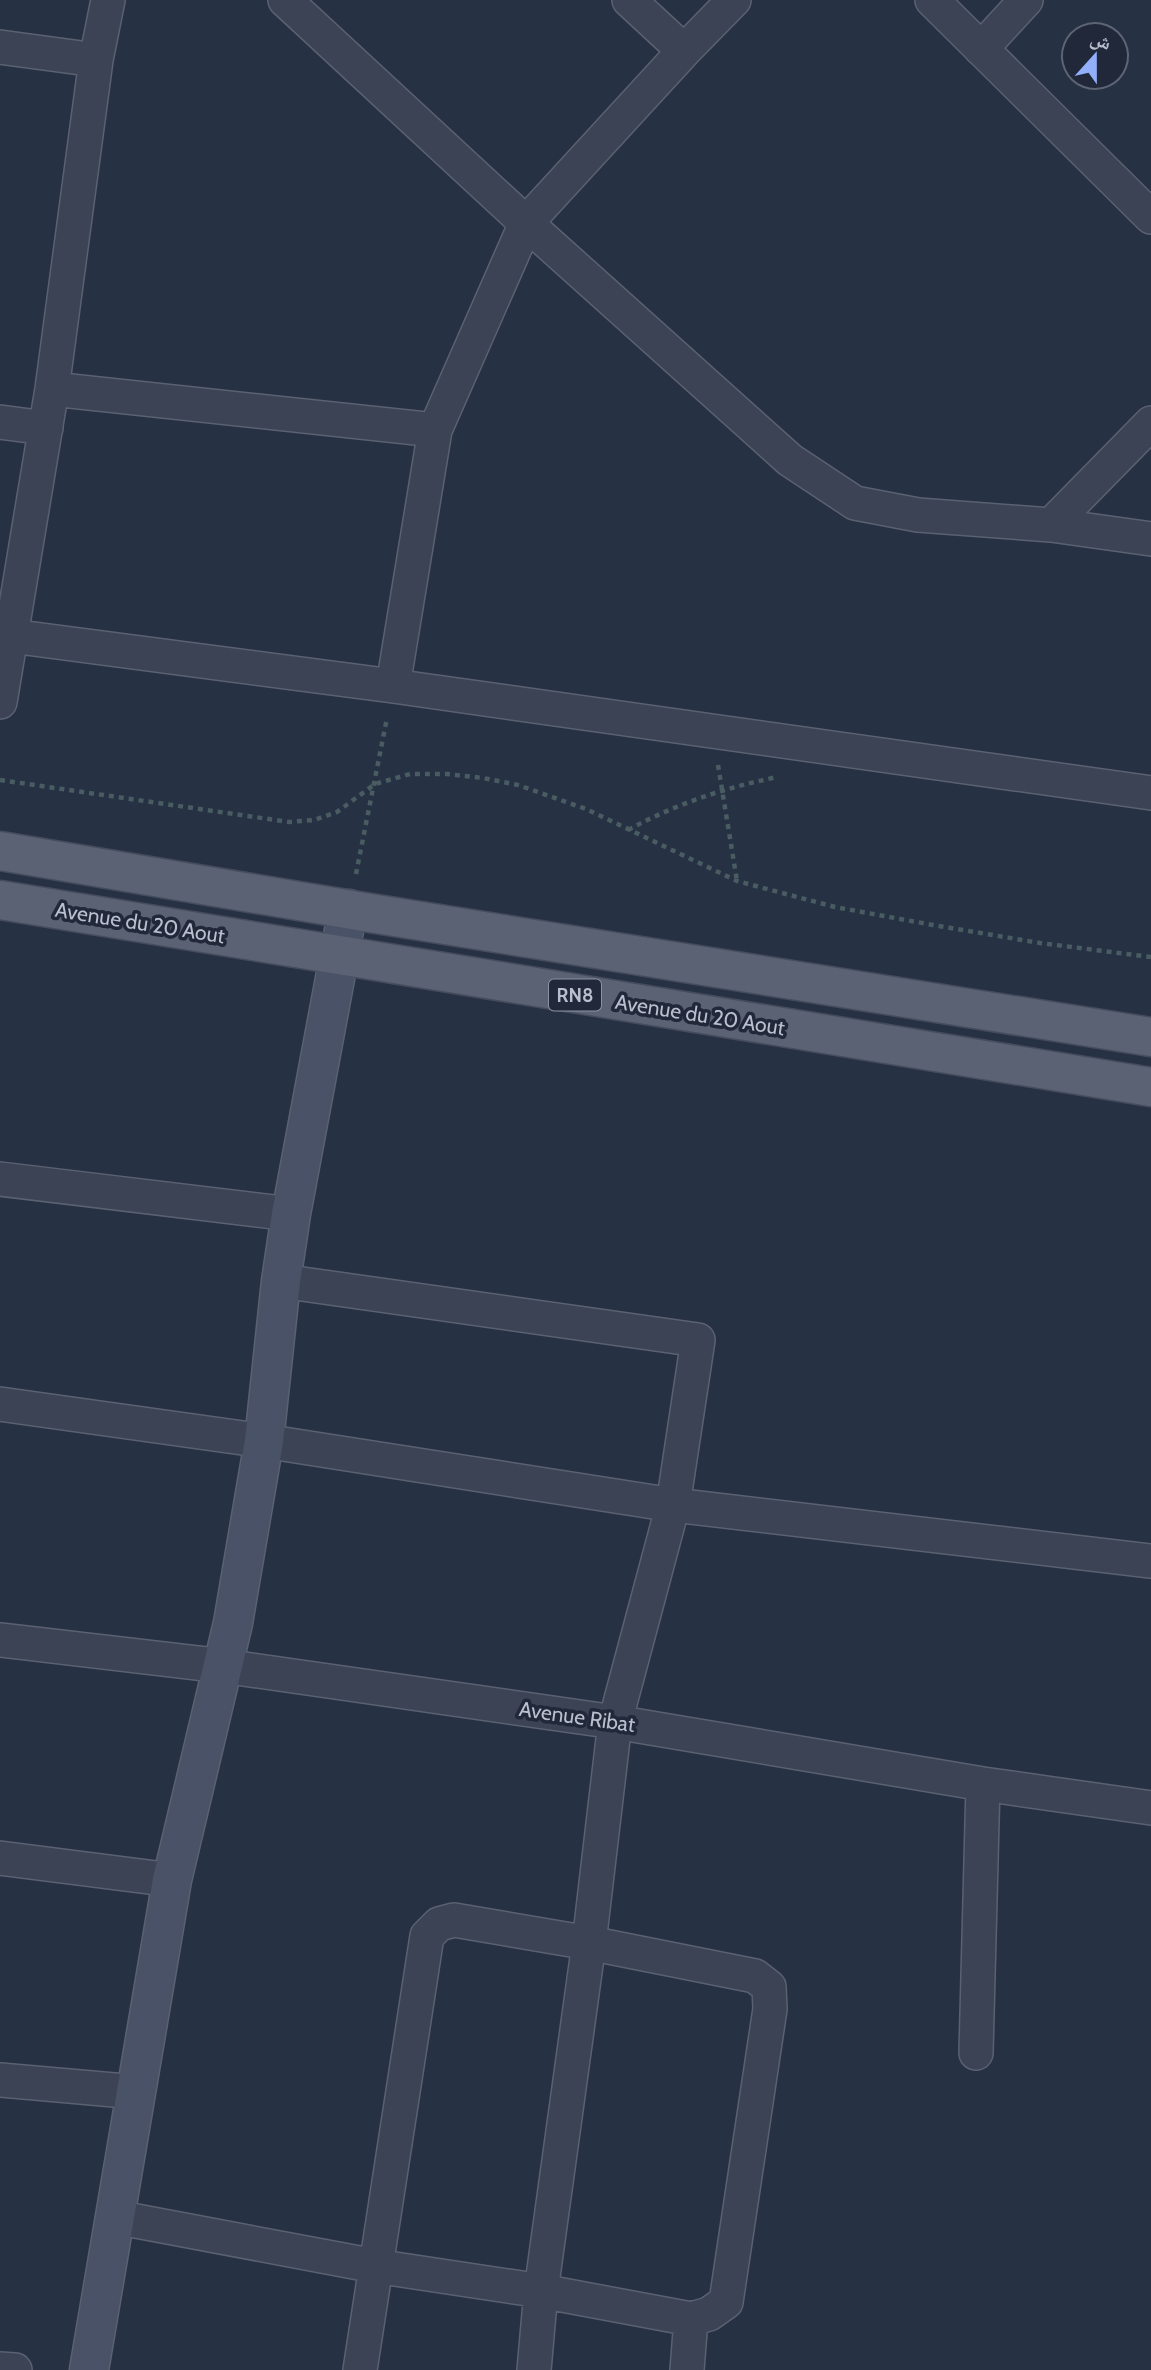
<svg xmlns="http://www.w3.org/2000/svg" width="1151" height="2370" font-family="Cabin,'Noto Naskh Arabic',sans-serif">
<style>
.lines{fill:none;stroke-linecap:round;stroke-linejoin:round}
.street-casing{stroke:#5a6171;stroke-width:36}
.secondary-casing{stroke:#5a6171;stroke-width:41}
.primary-casing{stroke:#454c5d;stroke-width:41}
.path{stroke:#485c61;stroke-width:4.5;stroke-dasharray:5 5;stroke-linecap:butt}
.street{stroke:#3c4354;stroke-width:33}
.secondary{stroke:#4a5267;stroke-width:38}
.primary{stroke:#5a6273;stroke-width:38}
.labels{text-anchor:middle;stroke-width:7;stroke-linejoin:round;paint-order:stroke}
.shield{fill:#202839;stroke:#8b92a1;stroke-width:2}
.shield-label{font-size:19px;font-weight:bold;fill:#b9bfcd}
.street-label{font-size:21px;fill:#b9bfcd;stroke:#202839}
</style>
<rect width="100%" height="100%" fill="#273144"/>
<g class="lines">
<defs>
<path id="street" d="M 285,0 L 526,223 L 790,460 L 855,503 L 918,515 L 1051,525 L 1151,539
M 629,0 L 684,51
M 932,0 L 1151,217
M 0,47 L 96,60
M 981,49 L 1026,0
M 52,389 L 435,430
M 0,422 L 46,428
M 1051,525 L 1151,423
M 11,636 L 393,686 L 1151,793
M 393,686 L 435,430 L 526,223 L 684,51 L 734,0
M 0,702 L 52,389 L 96,60 L 108,0
M 0,1179 L 291,1214
M 281,1281 L 698,1340 L 673,1505 L 615,1722 L 589,1943 L 541,2291 L 534,2370
M 0,1404 L 264,1441 L 673,1505 L 1151,1561
M 0,1640 L 223,1666 L 615,1722 L 983,1784 L 1151,1808
M 0,1858 L 172,1880
M 976,2053 L 983,1784
M 0,2080 L 137,2092
M 115,2217 L 375,2266 L 541,2291 L 691,2319 L 709,2314 L 726,2302 L 770,2009 L 769,1987 L 755,1976 L 589,1943 L 454,1920 L 439,1924 L 427,1936 L 360,2370
M 0,2369 L 15,2370
M 687,2370 L 691,2319"/>
<path id="secondary" d="M 89,2370 L 172,1880 L 233,1623 L 264,1441 L 281,1281 L 291,1214 L 348,909"/>
<path id="primary" d="M 0,851 L 370,913 L 1151,1037
M 0,900 L 1151,1087"/>
</defs>
<use href="#street" class="street-casing"/>
<use href="#secondary" class="secondary-casing"/>
<use href="#primary" class="primary-casing"/>
<path class="path" d="M 718,765 L 737,881
M 0,780 L 289,822 L 314,820 L 337,812 L 375,784 L 410,774 L 447,774 L 483,778 L 518,785 L 586,809 L 737,881 L 835,907 L 933,925 L 1040,943 L 1151,957
M 628,830 C 676,804 724,788 777,777
M 356,874 L 387,718"/>
<use href="#street" class="street"/>
<use href="#secondary" class="secondary"/>
<use href="#primary" class="primary"/>
</g>
<g class="labels">
<rect class="shield" x="549" y="979.5" width="52" height="31" rx="5"/>
<g class="shield-label">
<text x="575" y="1002">RN8</text>
</g>
<g class="street-label">
<text transform="translate(140 923) rotate(9)" y="7">Avenue du 20 Aout</text>
<text transform="translate(700 1015) rotate(9)" y="7">Avenue du 20 Aout</text>
<text transform="translate(577 1717) rotate(8)" y="7">Avenue Ribat</text>
</g>
</g>
<g transform="translate(1095 56) rotate(21)"><circle r="33" fill="#202839" stroke="#5d6474" stroke-width="2"/>
<path d="M0-5L12 26L0 18L-12 26Z" fill="#92affa"/>
<text y="-10" font-size="19" font-weight="bold" text-anchor="middle" fill="#b9bfcd">ش</text>
</g>
</svg>
